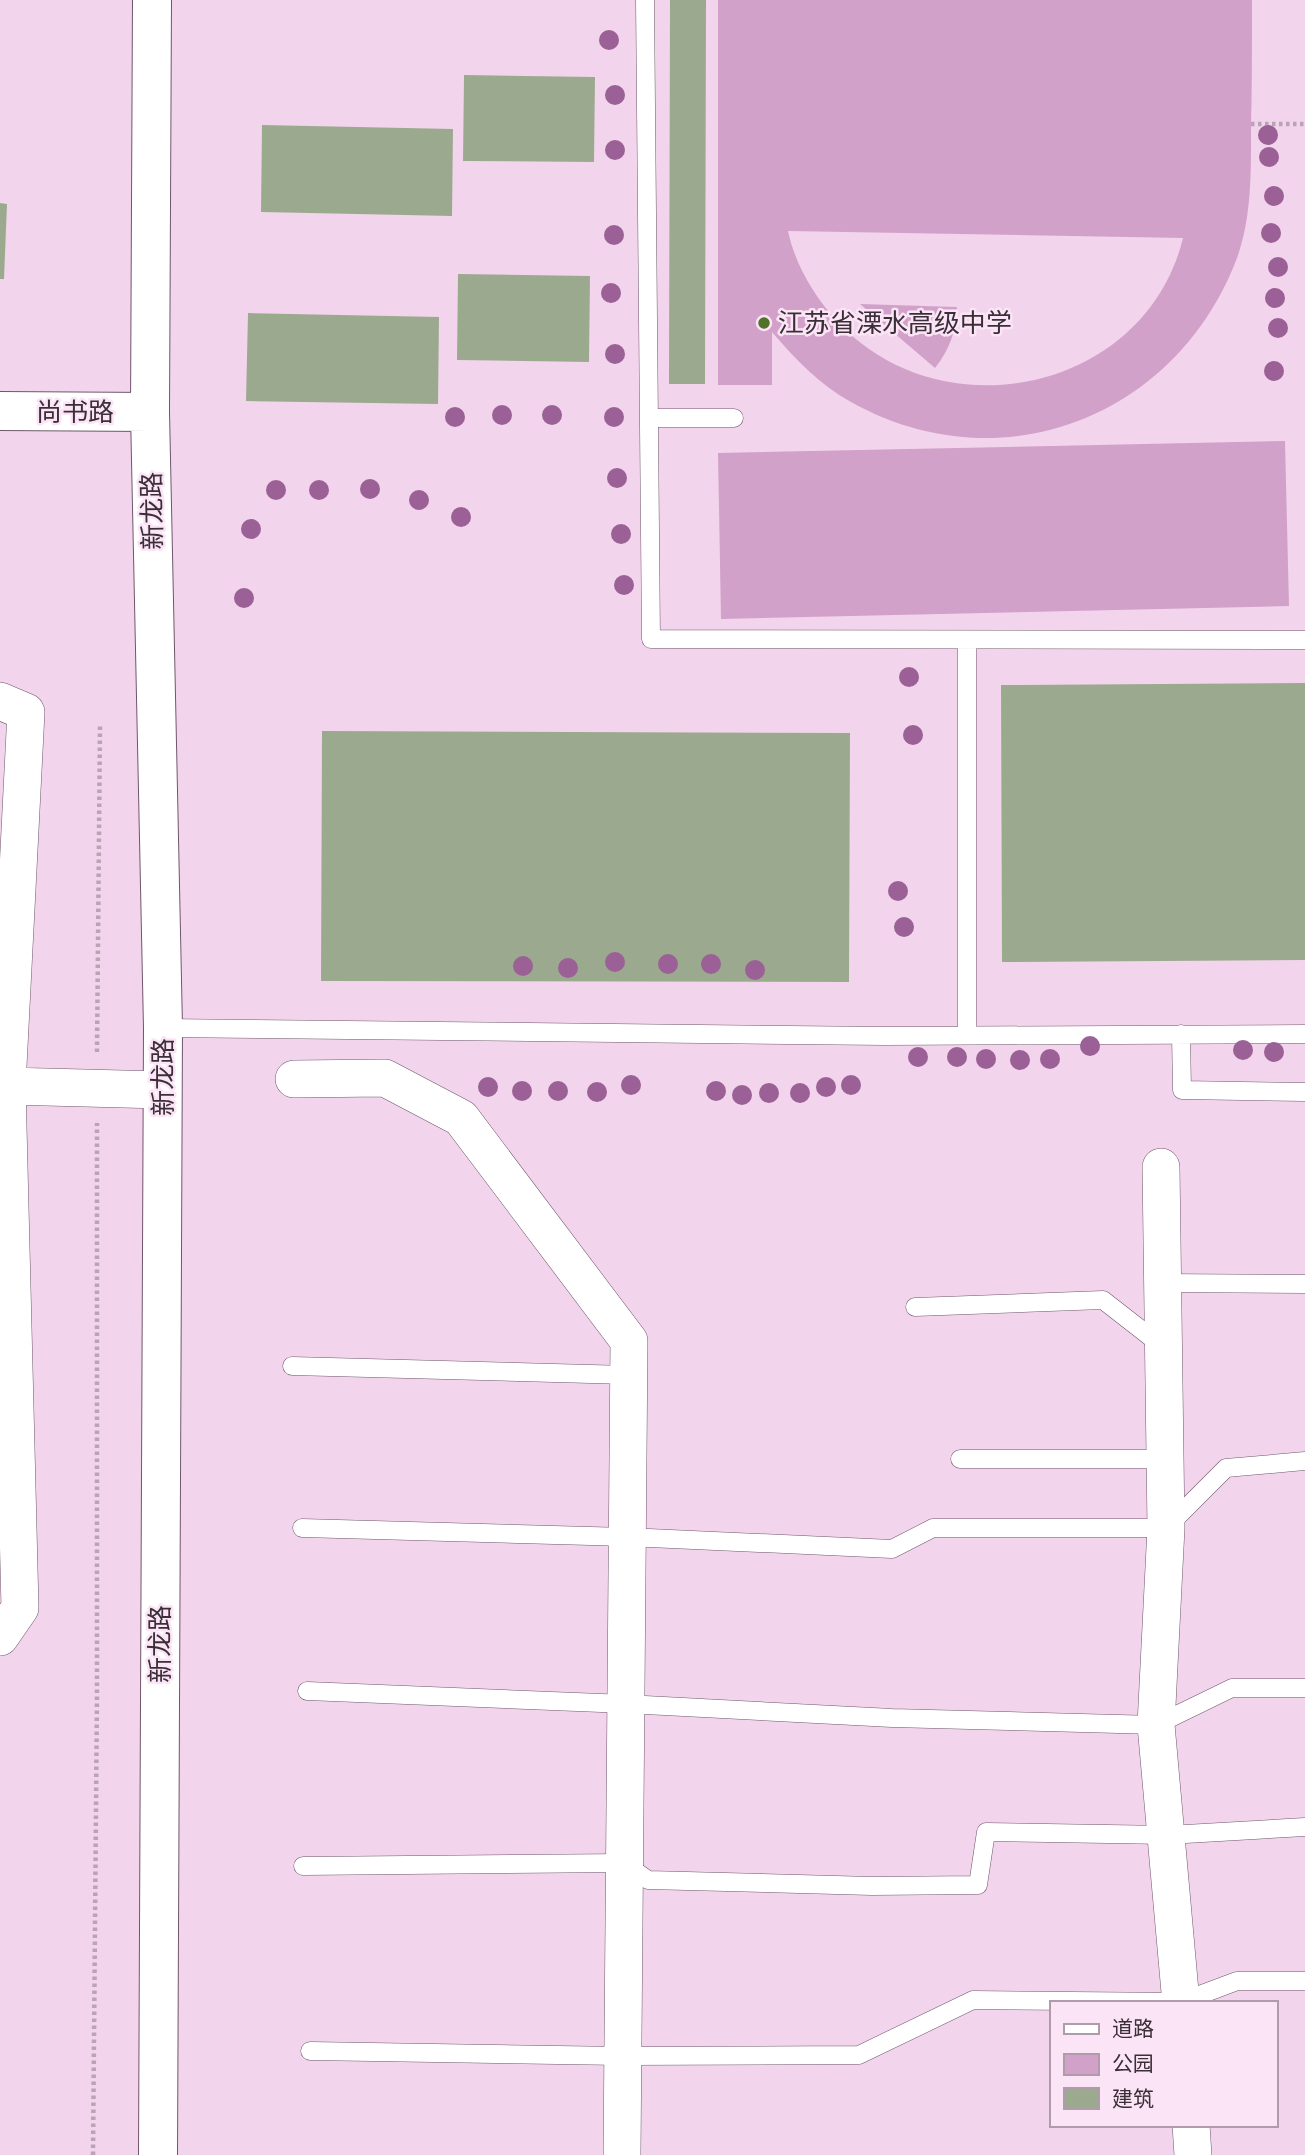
<svg xmlns="http://www.w3.org/2000/svg" width="1305" height="2155" font-family="Figtree,'Noto Sans SC',sans-serif">
<style>
.green{fill:#d2a1c9;fill-rule:evenodd}
.building{fill:#9baa8e}
.lines{fill:none;stroke-linecap:round;stroke-linejoin:round}
.service-casing{stroke:#6f576b;stroke-width:19}
.minor-casing{stroke:#6f576b;stroke-width:38}
.tertiary-casing{stroke:#6f576b;stroke-width:40}
.path{stroke:#bba3b6;stroke-width:4.5;stroke-dasharray:3.5 3.5;stroke-linecap:butt}
.service{stroke:#fff;stroke-width:18}
.minor{stroke:#fff;stroke-width:37}
.tertiary{stroke:#fff;stroke-width:38}
.tree{fill:#9b6095}
.poi-dot{fill:#527229;stroke:#fce4f7;stroke-width:2.5}
.labels{text-anchor:middle;stroke-width:5;stroke-linejoin:round;paint-order:stroke}
.poi-label{font-size:26px;fill:#3a2f37;stroke:#fce4f7;text-anchor:start}
.street-label{font-size:26px;fill:#3a2f37;stroke:#fce4f7}
</style>
<rect width="100%" height="100%" fill="#f2d5ec"/>
<path class="green" d="M 718,0 L 1252,0 C 1252,42 1252,85 1251,127 C 1251,170 1252,217 1237,258 C 1177,417 1001,486 851,402 C 820,385 795,359 772,332 L 772,385 L 718,385 ZM 788,231 L 1183,238 C 1145,393 939,435 835,319 C 813,294 795,264 788,231 Z
M 860,304 L 957,307 C 956,331 950,349 935,368 Z
M 1285,441 L 1289,606 L 721,619 L 718,453 Z"/>
<path class="building" d="M 670,0 L 706,0 L 705,384 L 669,384 Z
M 464,75 L 595,77 L 594,162 L 463,161 Z
M 262,125 L 453,129 L 452,216 L 261,212 Z
M 0,203 L 7,204 L 4,279 L 0,279 Z
M 458,274 L 590,276 L 589,362 L 457,360 Z
M 248,313 L 439,317 L 438,404 L 246,401 Z
M 1305,683 L 1305,960 L 1002,962 L 1001,685 Z
M 322,731 L 850,733 L 849,982 L 321,981 Z"/>
<g class="lines">
<defs>
<path id="service" d="M 645,0 L 651,639 L 1305,640
M 649,418 L 734,418
M 967,641 L 967,1035
M 163,1028 L 885,1036 L 1305,1034
M 1181,1034 L 1182,1090 L 1304,1092
M 1162,1283 L 1305,1284
M 915,1307 L 1103,1300 L 1162,1346
M 292,1366 L 628,1375
M 960,1459 L 1165,1459
M 302,1528 L 627,1537 L 892,1549 L 933,1528 L 1166,1528 L 1226,1468 L 1305,1461
M 307,1691 L 626,1704 L 892,1718 L 1156,1725 L 1232,1688 L 1305,1688
M 303,1866 L 624,1863 L 648,1880 L 872,1886 L 978,1885 L 986,1832 L 1168,1835 L 1305,1827
M 310,2051 L 622,2056 L 859,2055 L 973,2000 L 1181,2002 L 1237,1981 L 1305,1981"/>
<path id="minor" d="M 0,701 L 26,712 L 7,1086 L 20,1608 L 0,1637
M 294,1079 L 385,1078 L 461,1118 L 629,1341 L 622,2155
M 7,1086 L 162,1090
M 1161,1167 L 1166,1528 L 1156,1725 L 1181,2003
M 1191,2125 L 1193,2155"/>
<path id="tertiary" d="M 152,0 L 150,412 L 163,1028 L 158,2155
M 0,411 L 150,412"/>
</defs>
<use href="#service" class="service-casing"/>
<use href="#minor" class="minor-casing"/>
<use href="#tertiary" class="tertiary-casing"/>
<path class="path" d="M 1251,124 L 1305,124
M 97,1052 L 100,724
M 93,2155 L 97,1693 L 97,1123"/>
<use href="#service" class="service"/>
<use href="#minor" class="minor"/>
<use href="#tertiary" class="tertiary"/>
</g>
<g class="tree">
<circle cx="609" cy="40" r="10"/>
<circle cx="615" cy="95" r="10"/>
<circle cx="1268" cy="135" r="10"/>
<circle cx="615" cy="150" r="10"/>
<circle cx="1269" cy="157" r="10"/>
<circle cx="1274" cy="196" r="10"/>
<circle cx="1271" cy="233" r="10"/>
<circle cx="614" cy="235" r="10"/>
<circle cx="1278" cy="267" r="10"/>
<circle cx="611" cy="293" r="10"/>
<circle cx="1275" cy="298" r="10"/>
<circle cx="1278" cy="328" r="10"/>
<circle cx="615" cy="354" r="10"/>
<circle cx="1274" cy="371" r="10"/>
<circle cx="502" cy="415" r="10"/>
<circle cx="552" cy="415" r="10"/>
<circle cx="455" cy="417" r="10"/>
<circle cx="614" cy="417" r="10"/>
<circle cx="617" cy="478" r="10"/>
<circle cx="370" cy="489" r="10"/>
<circle cx="276" cy="490" r="10"/>
<circle cx="319" cy="490" r="10"/>
<circle cx="419" cy="500" r="10"/>
<circle cx="461" cy="517" r="10"/>
<circle cx="251" cy="529" r="10"/>
<circle cx="621" cy="534" r="10"/>
<circle cx="624" cy="585" r="10"/>
<circle cx="244" cy="598" r="10"/>
<circle cx="909" cy="677" r="10"/>
<circle cx="913" cy="735" r="10"/>
<circle cx="898" cy="891" r="10"/>
<circle cx="904" cy="927" r="10"/>
<circle cx="615" cy="962" r="10"/>
<circle cx="668" cy="964" r="10"/>
<circle cx="711" cy="964" r="10"/>
<circle cx="523" cy="966" r="10"/>
<circle cx="568" cy="968" r="10"/>
<circle cx="755" cy="970" r="10"/>
<circle cx="1090" cy="1046" r="10"/>
<circle cx="1243" cy="1050" r="10"/>
<circle cx="1274" cy="1052" r="10"/>
<circle cx="918" cy="1057" r="10"/>
<circle cx="957" cy="1057" r="10"/>
<circle cx="986" cy="1059" r="10"/>
<circle cx="1050" cy="1059" r="10"/>
<circle cx="1020" cy="1060" r="10"/>
<circle cx="631" cy="1085" r="10"/>
<circle cx="851" cy="1085" r="10"/>
<circle cx="488" cy="1087" r="10"/>
<circle cx="826" cy="1087" r="10"/>
<circle cx="522" cy="1091" r="10"/>
<circle cx="558" cy="1091" r="10"/>
<circle cx="716" cy="1091" r="10"/>
<circle cx="597" cy="1092" r="10"/>
<circle cx="769" cy="1093" r="10"/>
<circle cx="800" cy="1093" r="10"/>
<circle cx="742" cy="1095" r="10"/>
</g>
<circle class="poi-dot" cx="764" cy="323" r="7"/>
<g class="labels">
<g class="poi-label">
<text x="778" y="332">江苏省溧水高级中学</text>
</g>
<g class="street-label">
<text x="75" y="421">尚书路</text>
<text transform="translate(152 511) rotate(-91)" y="9">新龙路</text>
<text transform="translate(163 1077) rotate(-90)" y="9">新龙路</text>
<text transform="translate(160 1644) rotate(-90)" y="9">新龙路</text>
</g>
</g>
<rect x="1050" y="2001" width="228" height="126" fill="#fce4f7" stroke="#ae9caa" stroke-width="2"/>
<rect x="1064" y="2024" width="35" height="10" fill="#ffffff" stroke="#ae9caa" stroke-width="2"/>
<text x="1112" y="2036" font-size="21" fill="#3a2f37">道路</text>
<rect x="1064" y="2054" width="35" height="21" fill="#d2a1c9" stroke="#ae9caa" stroke-width="2"/>
<text x="1112" y="2071" font-size="21" fill="#3a2f37">公园</text>
<rect x="1064" y="2088" width="35" height="21" fill="#9baa8e" stroke="#ae9caa" stroke-width="2"/>
<text x="1112" y="2106" font-size="21" fill="#3a2f37">建筑</text>
</svg>
